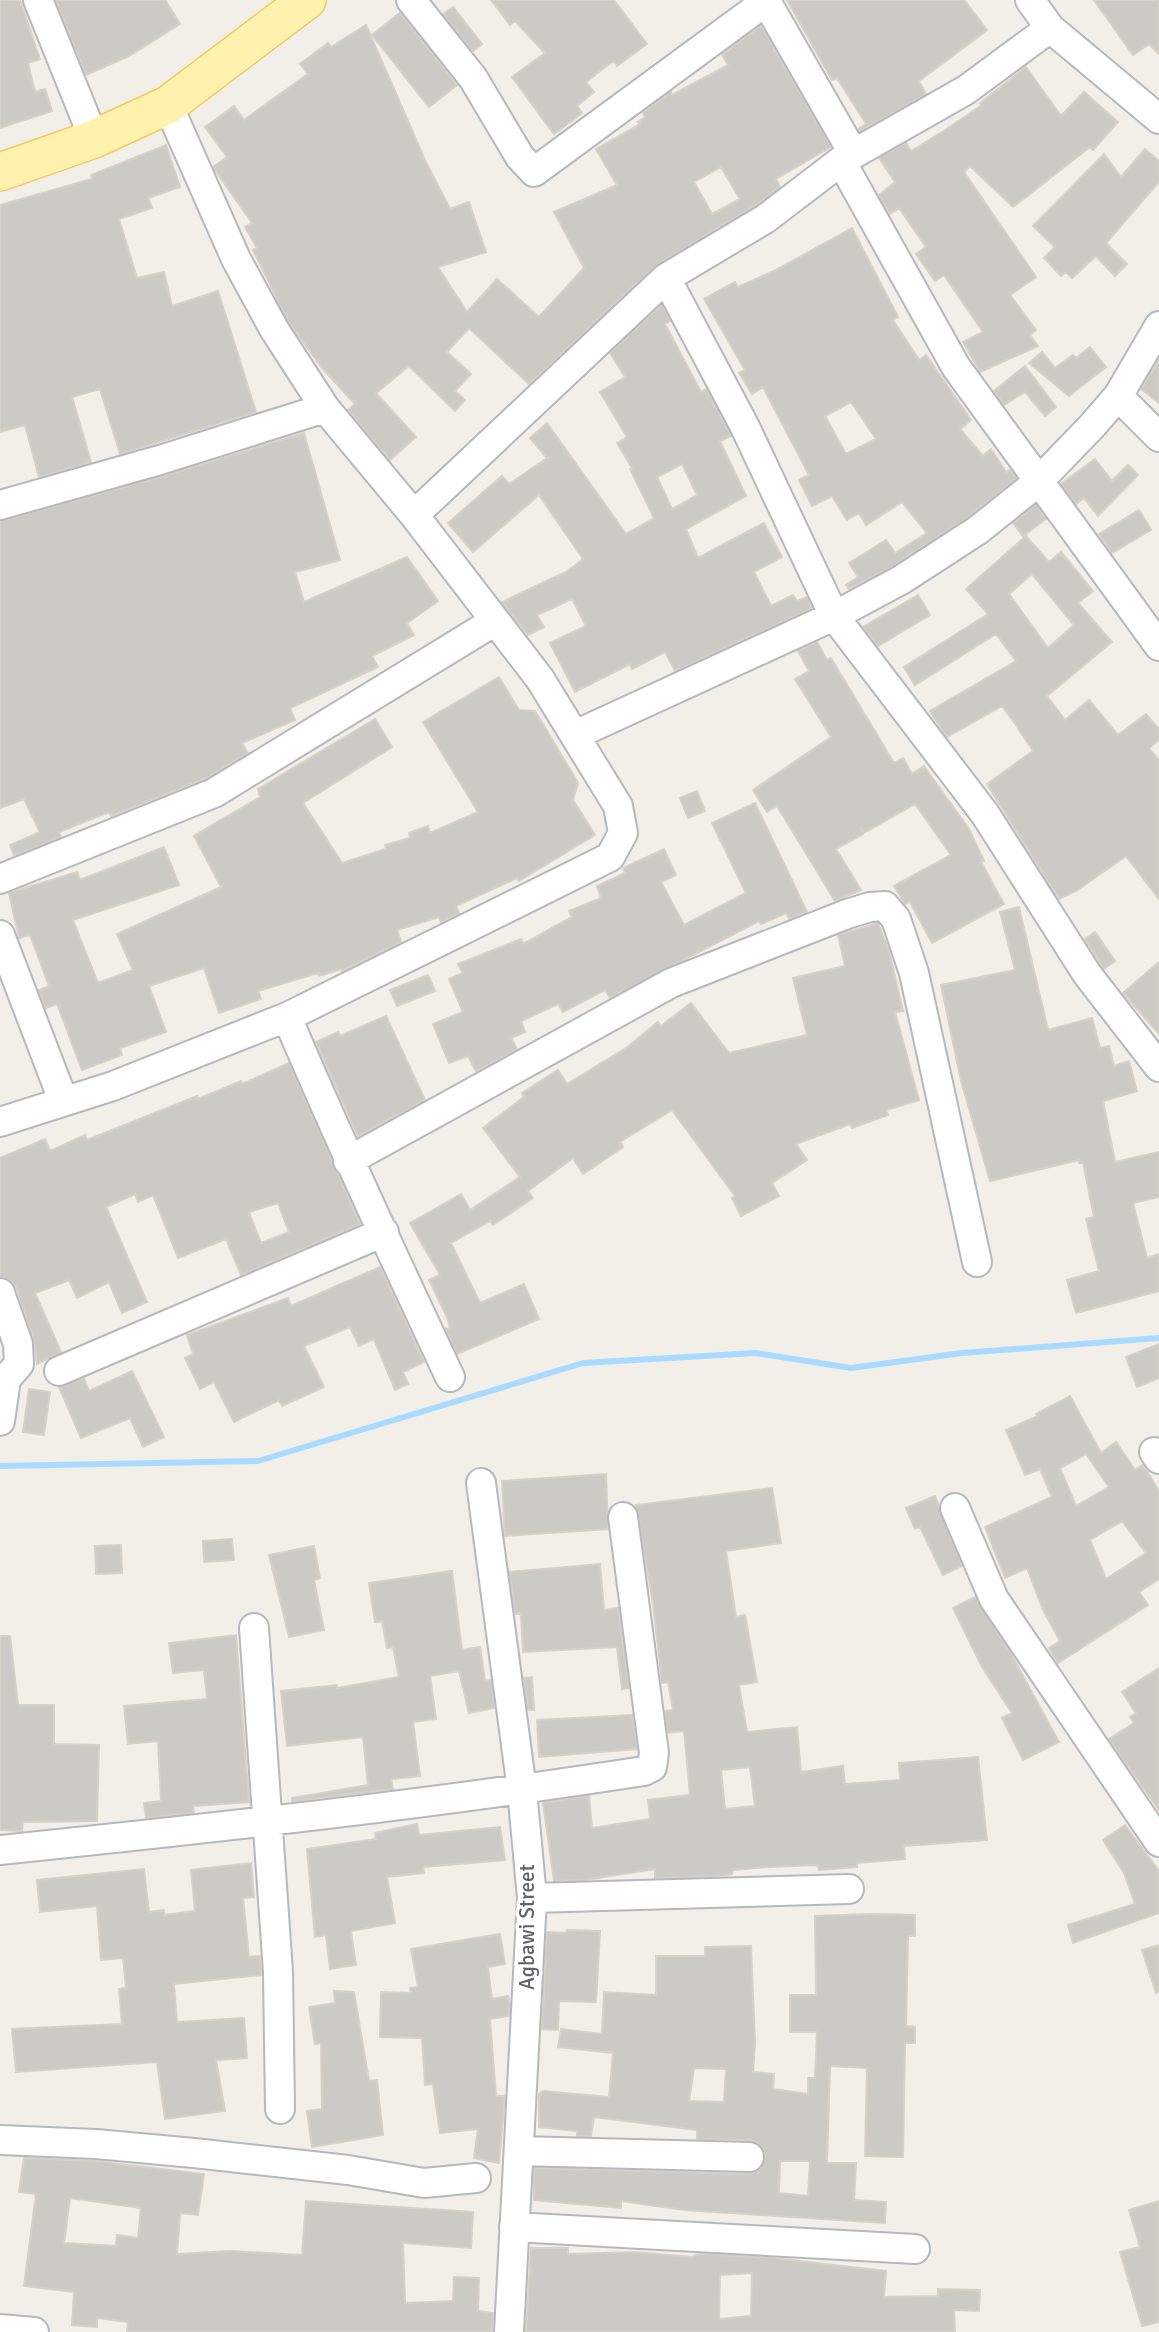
<svg xmlns="http://www.w3.org/2000/svg" width="1159" height="2332" font-family="Signika,sans-serif">
<style>
.lines{fill:none;stroke-linecap:round;stroke-linejoin:round}
.stream{stroke:#aadaff;stroke-width:6}
.building{fill:#cccac5;stroke:#d6d1c6;stroke-width:2;fill-rule:evenodd}
.minor-casing{stroke:#b5b8bc;stroke-width:32}
.major-casing{stroke:#f2c960;stroke-width:40}
.minor{stroke:#fff;stroke-width:28}
.major{stroke:#fff2af;stroke-width:37}
.labels{text-anchor:middle;stroke-width:7;stroke-linejoin:round;paint-order:stroke}
.street-label{font-size:21px;fill:#5f6368;stroke:#fff}
</style>
<rect width="100%" height="100%" fill="#f1efe8"/>
<g class="lines">
<path class="stream" d="M 0,1466 L 258,1461 L 583,1363 L 756,1353 L 851,1368 L 962,1353 L 1159,1338"/>
</g>
<path class="building" d="M 0,0 L 20,0 L 40,59 L 28,63 L 35,92 L 45,89 L 52,111 L 0,128 Z
M 56,0 L 165,0 L 180,24 L 129,56 L 86,75 Z
M 491,0 L 614,0 L 647,44 L 617,66 L 613,61 L 586,82 L 594,92 L 577,106 L 582,113 L 554,134 L 512,77 L 545,53 L 515,21 L 510,25 Z
M 787,0 L 964,0 L 987,30 L 919,81 L 926,94 L 860,131 L 858,129 L 866,124 L 837,78 L 832,80 Z
M 1094,0 L 1159,0 L 1159,54 L 1149,44 L 1133,55 Z
M 453,7 L 482,44 L 473,51 L 443,14 Z
M 400,13 L 457,85 L 429,107 L 372,35 Z
M 366,25 L 425,160 L 450,209 L 469,202 L 486,252 L 438,267 L 467,312 L 497,279 L 539,317 L 584,268 L 554,212 L 617,185 L 596,149 L 640,124 L 638,122 L 645,117 L 643,113 L 671,92 L 672,95 L 728,65 L 722,55 L 761,26 L 831,147 L 776,179 L 780,187 L 756,205 L 655,266 L 529,384 L 469,328 L 447,352 L 471,374 L 455,391 L 465,400 L 455,411 L 409,366 L 376,393 L 416,437 L 390,460 L 348,410 L 355,404 L 322,368 L 288,321 L 253,250 L 257,248 L 245,227 L 252,223 L 213,167 L 227,157 L 205,127 L 234,106 L 244,120 L 308,74 L 300,64 L 328,43 L 331,47 ZM 721,167 L 740,199 L 712,214 L 694,182 Z
M 1026,67 L 1061,116 L 1084,92 L 1118,122 L 1093,150 L 1090,147 L 1013,207 L 970,166 L 964,172 L 1036,277 L 1010,295 L 1036,330 L 1030,335 L 1038,346 L 980,372 L 963,342 L 983,332 L 944,275 L 935,281 L 916,254 L 926,247 L 899,208 L 890,214 L 879,195 L 895,182 L 879,158 L 906,143 L 911,151 L 945,130 L 982,105 L 980,103 Z
M 166,145 L 180,187 L 148,198 L 152,208 L 119,219 L 137,278 L 164,272 L 172,306 L 218,291 L 256,412 L 120,454 L 100,389 L 72,397 L 91,462 L 39,477 L 25,425 L 0,432 L 0,205 L 92,179 L 91,175 Z
M 1145,149 L 1159,161 L 1159,182 L 1106,243 L 1127,264 L 1115,276 L 1096,256 L 1072,278 L 1066,272 L 1061,276 L 1044,258 L 1055,247 L 1033,226 L 1104,154 L 1121,177 Z
M 852,228 L 898,317 L 893,320 L 919,360 L 926,355 L 971,420 L 960,429 L 983,456 L 991,449 L 1006,472 L 1010,470 L 1016,478 L 968,517 L 893,566 L 849,589 L 846,585 L 858,577 L 849,563 L 886,540 L 895,553 L 927,533 L 902,502 L 866,525 L 859,513 L 847,520 L 832,496 L 812,506 L 799,480 L 809,475 L 763,387 L 752,394 L 739,373 L 745,370 L 704,299 L 735,282 L 738,287 L 776,270 ZM 851,402 L 876,439 L 846,454 L 825,416 Z
M 662,305 L 670,321 L 665,324 L 701,392 L 706,389 L 731,436 L 720,441 L 746,496 L 686,529 L 698,558 L 764,523 L 782,557 L 754,572 L 771,606 L 793,595 L 797,601 L 807,597 L 812,608 L 675,671 L 665,652 L 632,669 L 630,664 L 575,692 L 550,643 L 586,626 L 572,599 L 537,615 L 544,627 L 528,635 L 502,602 L 566,572 L 583,559 L 539,495 L 473,552 L 448,523 L 502,476 L 509,484 L 547,458 L 530,438 L 547,423 L 626,534 L 654,518 L 630,469 L 632,468 L 617,443 L 627,437 L 600,392 L 625,377 L 610,353 ZM 682,464 L 697,495 L 672,509 L 657,477 Z
M 1090,347 L 1106,367 L 1069,396 L 1029,363 L 1042,352 L 1055,368 L 1073,355 L 1076,358 Z
M 1159,360 L 1159,403 L 1141,389 Z
M 1025,366 L 1056,407 L 1045,416 L 1025,392 L 1004,405 L 994,391 Z
M 304,433 L 340,560 L 295,572 L 304,602 L 407,557 L 438,601 L 407,623 L 414,635 L 372,656 L 378,667 L 290,708 L 295,720 L 242,743 L 248,753 L 206,778 L 111,816 L 109,812 L 59,832 L 61,837 L 14,855 L 10,845 L 40,832 L 24,799 L 0,808 L 0,521 L 165,476 Z
M 1095,459 L 1112,481 L 1128,465 L 1138,475 L 1098,516 L 1084,498 L 1076,504 L 1061,484 Z
M 1036,505 L 1046,519 L 1023,536 L 1013,523 Z
M 1139,510 L 1151,530 L 1112,553 L 1099,534 Z
M 1026,536 L 1049,562 L 1061,552 L 1093,591 L 1078,603 L 1112,642 L 1047,696 L 1065,720 L 1089,700 L 1118,735 L 1146,714 L 1159,729 L 1159,740 L 1149,748 L 1159,761 L 1159,899 L 1126,856 L 1076,891 L 1059,899 L 987,784 L 1033,751 L 1016,725 L 1002,706 L 947,737 L 940,727 L 930,711 L 1016,661 L 996,634 L 915,685 L 904,667 L 988,614 L 966,589 ZM 1032,574 L 1074,625 L 1048,648 L 1009,594 Z
M 918,595 L 930,615 L 878,646 L 863,627 Z
M 817,642 L 827,660 L 831,658 L 894,763 L 903,758 L 912,774 L 924,766 L 969,829 L 984,861 L 981,862 L 1004,904 L 932,943 L 910,902 L 905,904 L 894,886 L 951,855 L 915,804 L 864,833 L 861,828 L 863,834 L 836,849 L 861,890 L 835,901 L 777,806 L 767,812 L 753,790 L 831,737 L 795,679 L 809,671 L 798,651 Z
M 499,677 L 519,710 L 535,711 L 578,783 L 573,800 L 595,835 L 519,881 L 517,878 L 456,906 L 459,913 L 441,922 L 439,917 L 397,930 L 401,942 L 342,971 L 341,969 L 319,976 L 318,973 L 258,991 L 261,999 L 219,1013 L 204,968 L 149,986 L 166,1032 L 120,1048 L 122,1055 L 82,1070 L 57,1004 L 46,1008 L 39,990 L 49,986 L 30,935 L 19,938 L 9,893 L 77,872 L 80,880 L 164,847 L 179,885 L 73,920 L 98,983 L 133,970 L 117,934 L 221,887 L 194,836 L 260,797 L 258,789 L 375,719 L 392,747 L 303,803 L 342,863 L 386,849 L 385,845 L 410,838 L 409,833 L 428,826 L 430,833 L 478,812 L 423,722 Z
M 697,791 L 705,811 L 688,818 L 680,798 Z
M 755,803 L 807,912 L 789,919 L 786,913 L 761,924 L 759,921 L 610,998 L 605,990 L 563,1012 L 558,1004 L 521,1021 L 525,1032 L 511,1038 L 517,1049 L 476,1071 L 468,1056 L 449,1063 L 433,1024 L 463,1012 L 449,979 L 463,973 L 458,964 L 521,939 L 523,944 L 572,917 L 569,911 L 601,898 L 597,886 L 625,873 L 623,868 L 664,849 L 676,875 L 661,882 L 684,925 L 746,893 L 712,823 Z
M 1019,907 L 1048,1030 L 1092,1018 L 1100,1048 L 1109,1046 L 1114,1066 L 1129,1061 L 1137,1091 L 1103,1101 L 1115,1162 L 1159,1152 L 1159,1197 L 1133,1203 L 1147,1258 L 1159,1254 L 1159,1291 L 1076,1313 L 1067,1280 L 1099,1271 L 1086,1219 L 1094,1217 L 1083,1163 L 1079,1163 L 1079,1160 L 990,1181 L 961,1081 L 941,985 L 1015,970 L 1000,912 Z
M 878,923 L 889,951 L 903,1011 L 895,1012 L 919,1100 L 886,1110 L 888,1115 L 852,1128 L 850,1124 L 796,1144 L 807,1160 L 772,1183 L 779,1196 L 741,1216 L 732,1198 L 735,1196 L 672,1110 L 620,1142 L 623,1147 L 583,1174 L 573,1158 L 528,1191 L 533,1198 L 493,1225 L 490,1221 L 451,1243 L 480,1303 L 524,1284 L 539,1319 L 457,1354 L 446,1329 L 450,1328 L 447,1317 L 429,1280 L 440,1275 L 410,1223 L 461,1194 L 470,1210 L 520,1177 L 483,1128 L 524,1097 L 522,1093 L 558,1070 L 567,1084 L 626,1048 L 658,1022 L 661,1026 L 691,1003 L 729,1053 L 807,1035 L 793,978 L 845,966 L 838,935 Z
M 1095,932 L 1115,961 L 1104,969 L 1085,939 Z
M 1159,962 L 1159,1034 L 1123,993 Z
M 428,975 L 435,991 L 397,1006 L 390,990 Z
M 386,1016 L 425,1100 L 358,1136 L 316,1042 L 338,1032 L 340,1036 Z
M 289,1063 L 360,1224 L 241,1275 L 226,1239 L 178,1258 L 153,1195 L 138,1202 L 135,1194 L 106,1207 L 147,1302 L 122,1313 L 109,1282 L 77,1298 L 69,1280 L 35,1293 L 61,1352 L 37,1364 L 34,1339 L 16,1287 L 10,1280 L 0,1277 L 0,1158 L 45,1139 L 50,1151 L 85,1135 L 87,1140 L 197,1096 L 198,1099 L 241,1081 L 242,1084 ZM 278,1203 L 289,1232 L 261,1243 L 249,1212 Z
M 380,1267 L 424,1362 L 403,1372 L 408,1384 L 395,1390 L 374,1339 L 359,1346 L 350,1327 L 304,1346 L 324,1387 L 282,1406 L 279,1400 L 234,1422 L 214,1382 L 200,1389 L 185,1358 L 193,1354 L 187,1335 L 288,1298 L 291,1306 Z
M 1159,1344 L 1159,1378 L 1137,1387 L 1126,1357 Z
M 132,1371 L 164,1437 L 143,1447 L 130,1418 L 81,1438 L 59,1387 L 84,1379 L 89,1391 Z
M 29,1389 L 50,1392 L 44,1435 L 23,1432 Z
M 1070,1396 L 1101,1453 L 1116,1442 L 1135,1470 L 1143,1465 L 1159,1491 L 1159,1579 L 1139,1592 L 1148,1605 L 1058,1663 L 1049,1648 L 1060,1641 L 1043,1610 L 1027,1568 L 1005,1578 L 985,1527 L 1052,1497 L 1040,1469 L 1025,1475 L 1006,1430 L 1038,1416 L 1036,1414 ZM 1086,1454 L 1109,1487 L 1076,1506 L 1060,1468 ZM 1122,1521 L 1146,1553 L 1106,1579 L 1090,1540 Z
M 606,1474 L 608,1529 L 505,1536 L 502,1481 Z
M 772,1488 L 781,1543 L 726,1551 L 736,1617 L 745,1615 L 757,1682 L 739,1685 L 747,1732 L 797,1727 L 801,1772 L 843,1766 L 845,1784 L 900,1780 L 899,1763 L 978,1757 L 987,1840 L 904,1846 L 905,1859 L 857,1863 L 857,1867 L 819,1870 L 818,1865 L 767,1867 L 732,1870 L 732,1874 L 715,1876 L 655,1878 L 655,1869 L 585,1880 L 554,1881 L 543,1803 L 589,1796 L 592,1828 L 650,1819 L 648,1800 L 690,1795 L 684,1731 L 668,1733 L 665,1711 L 673,1710 L 668,1682 L 662,1683 L 653,1603 L 636,1505 ZM 750,1767 L 755,1806 L 725,1809 L 721,1770 Z
M 935,1496 L 962,1566 L 943,1575 L 920,1527 L 915,1529 L 906,1508 Z
M 232,1539 L 234,1560 L 204,1562 L 203,1541 Z
M 121,1545 L 122,1573 L 96,1574 L 95,1546 Z
M 314,1546 L 320,1578 L 314,1580 L 324,1630 L 289,1637 L 269,1555 Z
M 600,1564 L 604,1610 L 618,1608 L 629,1688 L 622,1689 L 617,1647 L 523,1652 L 521,1614 L 515,1614 L 510,1572 Z
M 452,1571 L 462,1650 L 480,1647 L 485,1681 L 491,1680 L 494,1708 L 469,1713 L 459,1671 L 430,1676 L 436,1719 L 413,1722 L 420,1776 L 391,1779 L 393,1789 L 292,1801 L 292,1798 L 368,1785 L 363,1737 L 287,1746 L 281,1691 L 337,1685 L 337,1688 L 399,1677 L 393,1647 L 387,1648 L 382,1621 L 375,1622 L 369,1583 Z
M 975,1597 L 1011,1654 L 1059,1742 L 1023,1760 L 1002,1718 L 1012,1713 L 982,1667 L 953,1608 Z
M 236,1635 L 249,1802 L 193,1806 L 194,1813 L 146,1818 L 144,1803 L 161,1801 L 158,1741 L 128,1744 L 124,1706 L 207,1699 L 204,1670 L 173,1673 L 169,1643 Z
M 0,1636 L 10,1636 L 18,1705 L 54,1705 L 54,1744 L 99,1745 L 97,1821 L 23,1822 L 22,1831 L 0,1830 Z
M 1159,1668 L 1159,1810 L 1109,1739 L 1134,1723 L 1130,1717 L 1136,1713 L 1122,1692 Z
M 532,1677 L 534,1710 L 528,1710 L 524,1678 Z
M 632,1715 L 637,1749 L 539,1757 L 537,1720 Z
M 417,1824 L 419,1835 L 500,1827 L 505,1860 L 423,1867 L 424,1873 L 387,1877 L 395,1923 L 351,1931 L 356,1965 L 330,1969 L 326,1935 L 315,1937 L 307,1849 L 376,1839 L 375,1833 Z
M 1125,1825 L 1159,1871 L 1159,1913 L 1073,1943 L 1068,1925 L 1135,1904 L 1124,1873 L 1103,1840 Z
M 251,1863 L 254,1897 L 243,1898 L 249,1957 L 260,1956 L 261,1975 L 174,1984 L 177,2022 L 244,2018 L 247,2058 L 216,2060 L 225,2111 L 165,2119 L 157,2062 L 16,2072 L 12,2029 L 122,2024 L 119,1989 L 126,1988 L 123,1958 L 101,1960 L 97,1906 L 40,1912 L 37,1880 L 144,1869 L 149,1912 L 164,1910 L 164,1915 L 195,1911 L 191,1870 Z
M 870,1914 L 915,1915 L 915,1936 L 908,1936 L 906,2026 L 915,2027 L 915,2043 L 905,2043 L 903,2157 L 865,2156 L 867,2068 L 830,2066 L 827,2163 L 856,2163 L 854,2200 L 886,2202 L 885,2223 L 685,2210 L 621,2201 L 621,2208 L 534,2200 L 534,2168 L 749,2174 L 757,2171 L 766,2157 L 758,2143 L 750,2140 L 697,2139 L 697,2130 L 594,2117 L 591,2136 L 577,2136 L 577,2131 L 539,2127 L 539,2094 L 543,2091 L 609,2097 L 613,2053 L 558,2047 L 561,2029 L 602,2034 L 604,1992 L 656,1995 L 656,1956 L 705,1956 L 705,1947 L 751,1946 L 755,2043 L 753,2072 L 774,2074 L 773,2089 L 808,2094 L 808,2078 L 815,2078 L 817,2032 L 790,2032 L 790,1995 L 816,1995 L 815,1916 ZM 694,2068 L 726,2069 L 724,2102 L 689,2101 ZM 780,2161 L 810,2161 L 808,2196 L 779,2193 Z
M 567,1930 L 600,1931 L 596,2002 L 559,2001 L 558,2030 L 542,2029 L 547,1932 L 566,1933 Z
M 500,1934 L 505,1964 L 488,1967 L 492,1999 L 508,1996 L 510,2005 L 509,2016 L 490,2019 L 496,2096 L 505,2096 L 499,2163 L 474,2158 L 478,2129 L 440,2133 L 433,2084 L 425,2085 L 422,2038 L 380,2037 L 381,1992 L 411,1993 L 410,1988 L 418,1987 L 411,1949 Z
M 1159,1945 L 1159,1992 L 1156,1993 L 1142,1950 Z
M 334,1991 L 354,1992 L 369,2081 L 377,2080 L 383,2135 L 312,2147 L 307,2111 L 322,2109 L 321,2043 L 315,2044 L 309,2007 L 335,2003 Z
M 24,2158 L 95,2161 L 204,2174 L 198,2215 L 180,2213 L 177,2254 L 230,2251 L 302,2255 L 306,2201 L 473,2212 L 471,2248 L 403,2243 L 405,2303 L 453,2301 L 454,2277 L 479,2278 L 478,2311 L 493,2313 L 492,2332 L 127,2332 L 128,2322 L 97,2318 L 97,2327 L 72,2325 L 74,2292 L 24,2286 L 36,2194 L 19,2192 ZM 70,2198 L 141,2208 L 138,2238 L 117,2235 L 116,2246 L 64,2243 Z
M 1159,2201 L 1159,2322 L 1142,2326 L 1120,2252 L 1140,2247 L 1129,2210 Z
M 531,2248 L 568,2248 L 568,2254 L 634,2252 L 692,2257 L 698,2254 L 773,2258 L 886,2271 L 884,2297 L 938,2296 L 938,2289 L 980,2290 L 979,2311 L 954,2310 L 955,2332 L 526,2332 ZM 752,2273 L 751,2316 L 719,2319 L 720,2275 Z"/>
<g class="lines">
<defs>
<path id="minor" d="M 38,0 L 94,139
M 411,0 L 473,78 L 520,157 L 534,172 L 768,0
M 1030,0 L 1050,28 L 1159,119
M 766,1 L 853,153
M 841,161 L 956,367 L 1159,646
M 666,278 L 745,427 L 834,616 L 985,814 L 1087,974 L 1159,1067
M 1118,396 L 1159,437
M 0,505 L 160,460 L 325,408
M 414,515 L 666,278 L 765,219 L 841,161 L 966,90 L 1050,28
M 575,735 L 834,616 L 901,580 L 978,530 L 1038,482 L 1092,426 L 1118,396 L 1159,326
M 0,879 L 214,793 L 495,621
M 0,935 L 63,1100
M 287,1017 C 338,1138 394,1258 450,1377
M 0,1122 L 113,1086 L 287,1017 L 610,857 L 623,833 L 618,806 L 540,679 L 414,515 L 325,408 L 274,329 L 236,259 L 168,105
M 348,1161 L 671,983 L 847,914 L 870,907 L 885,906 L 896,919 L 914,973 L 977,1262
M 0,1293 L 18,1344 L 19,1364 L 6,1379 L 0,1421
M 59,1371 L 384,1232
M 1154,1452 L 1159,1459
M 481,1483 L 522,1790 L 532,1898 L 509,2332
M 955,1508 L 994,1599 L 1159,1842
M 254,1628 L 278,1972 L 280,2109
M 0,1850 C 215,1828 430,1804 644,1771 L 652,1767 L 654,1753 L 623,1517
M 532,1898 L 849,1889
M 0,2140 L 96,2144 L 194,2153 L 348,2170 L 424,2183 L 476,2178
M 519,2151 L 749,2157
M 514,2227 L 915,2249
M 0,2329 L 34,2332"/>
<path id="major" d="M 0,172 L 94,139 L 168,105 L 307,0"/>
</defs>
<use href="#minor" class="minor-casing"/>
<use href="#major" class="major-casing"/>
<use href="#minor" class="minor"/>
<use href="#major" class="major"/>
</g>
<g class="labels">
<g class="street-label">
<text transform="translate(527 1927) rotate(-90)" y="7">Agbawi Street</text>
</g>
</g>
</svg>
